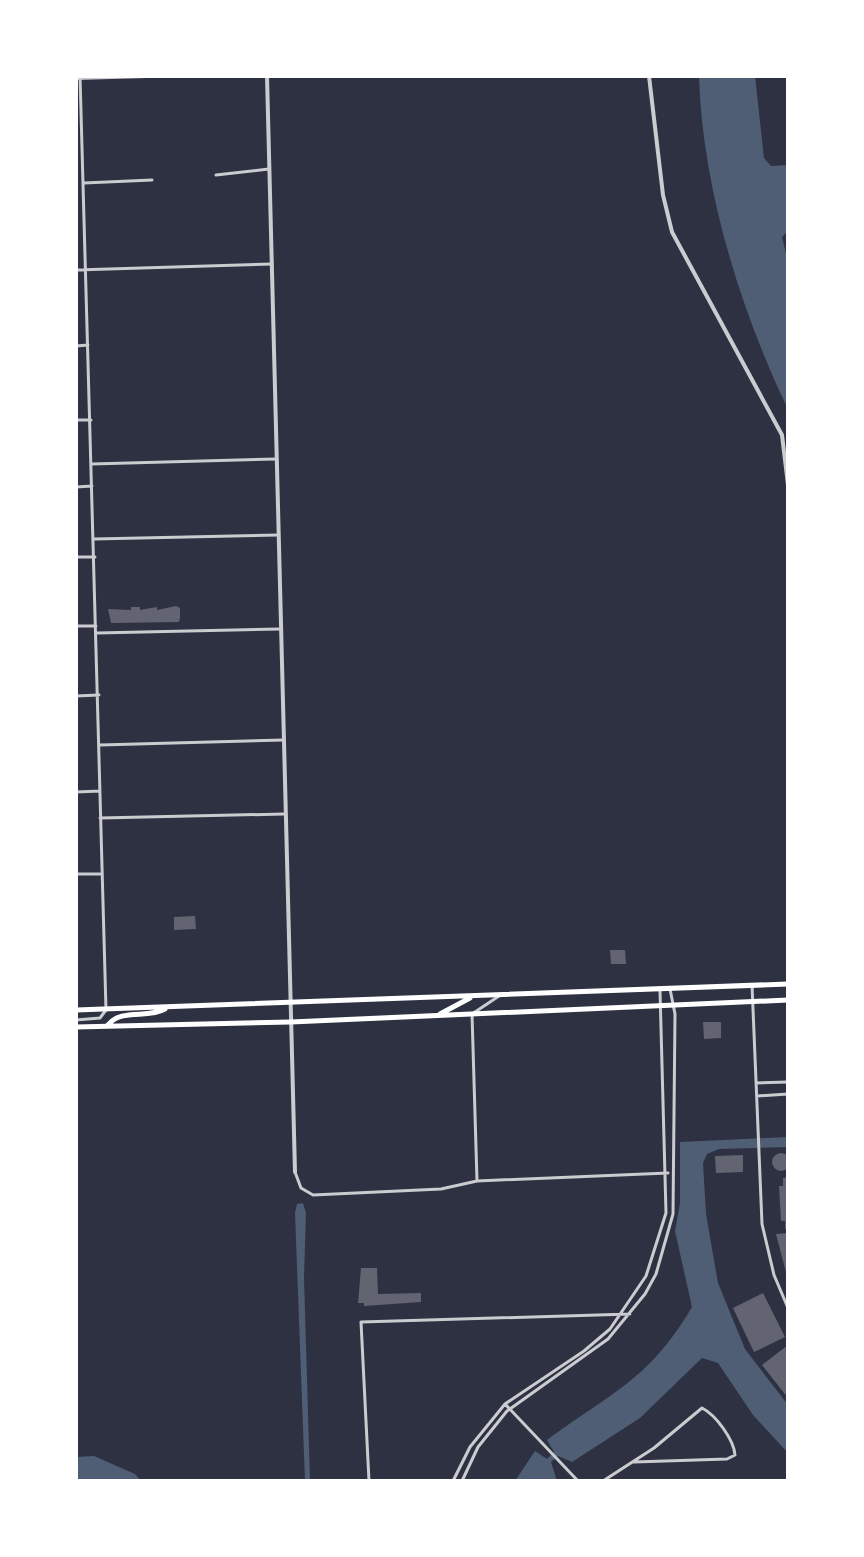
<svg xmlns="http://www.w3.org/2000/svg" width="864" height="1557" font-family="'Work Sans',sans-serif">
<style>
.water{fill:#4f5d75}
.building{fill:#626471}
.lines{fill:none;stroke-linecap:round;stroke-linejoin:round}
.minor{stroke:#caccd0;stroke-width:3}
.tertiary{stroke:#caccd0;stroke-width:4}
.primary{stroke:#fff;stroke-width:5}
</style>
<rect width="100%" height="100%" fill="#2d3142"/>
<path class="water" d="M 699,76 L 755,76 L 764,158 L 771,166 L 788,165 L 788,231 L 782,237 L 788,262 L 788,409 C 740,310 702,186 699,76 Z
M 788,1137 L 788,1147 L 719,1149 L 707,1154 L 703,1163 L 706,1214 L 718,1283 L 745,1349 L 788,1405 L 788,1453 L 753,1415 L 718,1363 L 702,1358 L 640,1418 L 572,1462 L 558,1456 L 551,1462 L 557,1481 L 515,1481 L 535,1451 L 547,1459 L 554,1452 L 547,1440 C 612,1392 648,1381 692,1307 L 675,1231 L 680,1203 L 680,1142 Z
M 303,1203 L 306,1213 L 304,1278 L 310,1481 L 305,1481 L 295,1213 L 297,1204 Z
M 94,1456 L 135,1474 L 141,1481 L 76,1481 L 76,1457 Z"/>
<path class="building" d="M 131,607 L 140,607 L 140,610 L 157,607 L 157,610 L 176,606 L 180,608 L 180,618 L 179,622 L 111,623 L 108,609 L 131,610 Z
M 195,916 L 196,929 L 174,930 L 174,917 Z
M 610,950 L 625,950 L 626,964 L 611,964 Z
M 703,1022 L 721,1022 L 721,1038 L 704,1039 Z
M772 1162a9 9 0 1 1 18 0a9 9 0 1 1-18 0Z
M 743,1155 L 743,1172 L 716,1173 L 715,1156 Z
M 788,1177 L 788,1229 L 785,1229 L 785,1221 L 781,1221 L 779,1186 L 783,1186 L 783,1178 Z
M 788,1233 L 788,1276 L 787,1276 L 776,1234 Z
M 361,1268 L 377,1268 L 378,1294 L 421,1293 L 421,1302 L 364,1306 L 364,1303 L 358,1303 Z
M 763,1293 L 785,1337 L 754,1352 L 733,1308 Z
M 788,1345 L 788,1398 L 762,1365 Z"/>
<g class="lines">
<path class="minor" d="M 216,175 L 269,169
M 84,183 L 152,180
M 76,270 L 272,264
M 76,346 L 88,345
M 76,420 L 91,420
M 92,464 L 276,459
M 76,487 L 92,486
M 94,539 L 278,535
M 76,557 L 95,557
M 76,626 L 96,626
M 97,633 L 280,629
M 76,696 L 99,695
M 100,745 L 283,740
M 76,792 L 100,791
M 100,818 L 284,814
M 76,874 L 100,874
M 752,985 L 762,1224 L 774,1275 L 788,1308
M 76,1020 L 100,1018 L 106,1010 L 80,76
M 756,1083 L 788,1082
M 757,1096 L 788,1094
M 295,1172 L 301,1188 L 313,1195 L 441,1189 L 477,1181 L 668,1173
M 477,1181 L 472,1014 L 499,996
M 505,1404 L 578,1481
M 369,1481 L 361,1322 L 630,1314
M 453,1481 L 470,1447 L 505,1404 L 584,1351 L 610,1329 L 646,1276 L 666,1213 L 660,991
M 462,1481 L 478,1447 L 507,1411 L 608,1339 L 645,1294 L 656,1274 L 673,1214 L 675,1014 L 670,989
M 603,1481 L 654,1448 L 702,1408 C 716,1415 734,1440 735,1455 L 727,1459 L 634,1462"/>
<path class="tertiary" d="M 267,76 L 295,1172
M 649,76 L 663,195 L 672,232 L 782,435 L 788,485
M 76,78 L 147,76"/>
<path class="primary" d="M 76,1010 L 788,984
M 440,1014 L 470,998
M 108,1025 C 121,1008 147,1019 165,1009
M 76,1027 L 291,1022 L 788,1000"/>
</g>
<rect width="864" height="1557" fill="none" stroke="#ffffff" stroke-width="156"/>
</svg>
